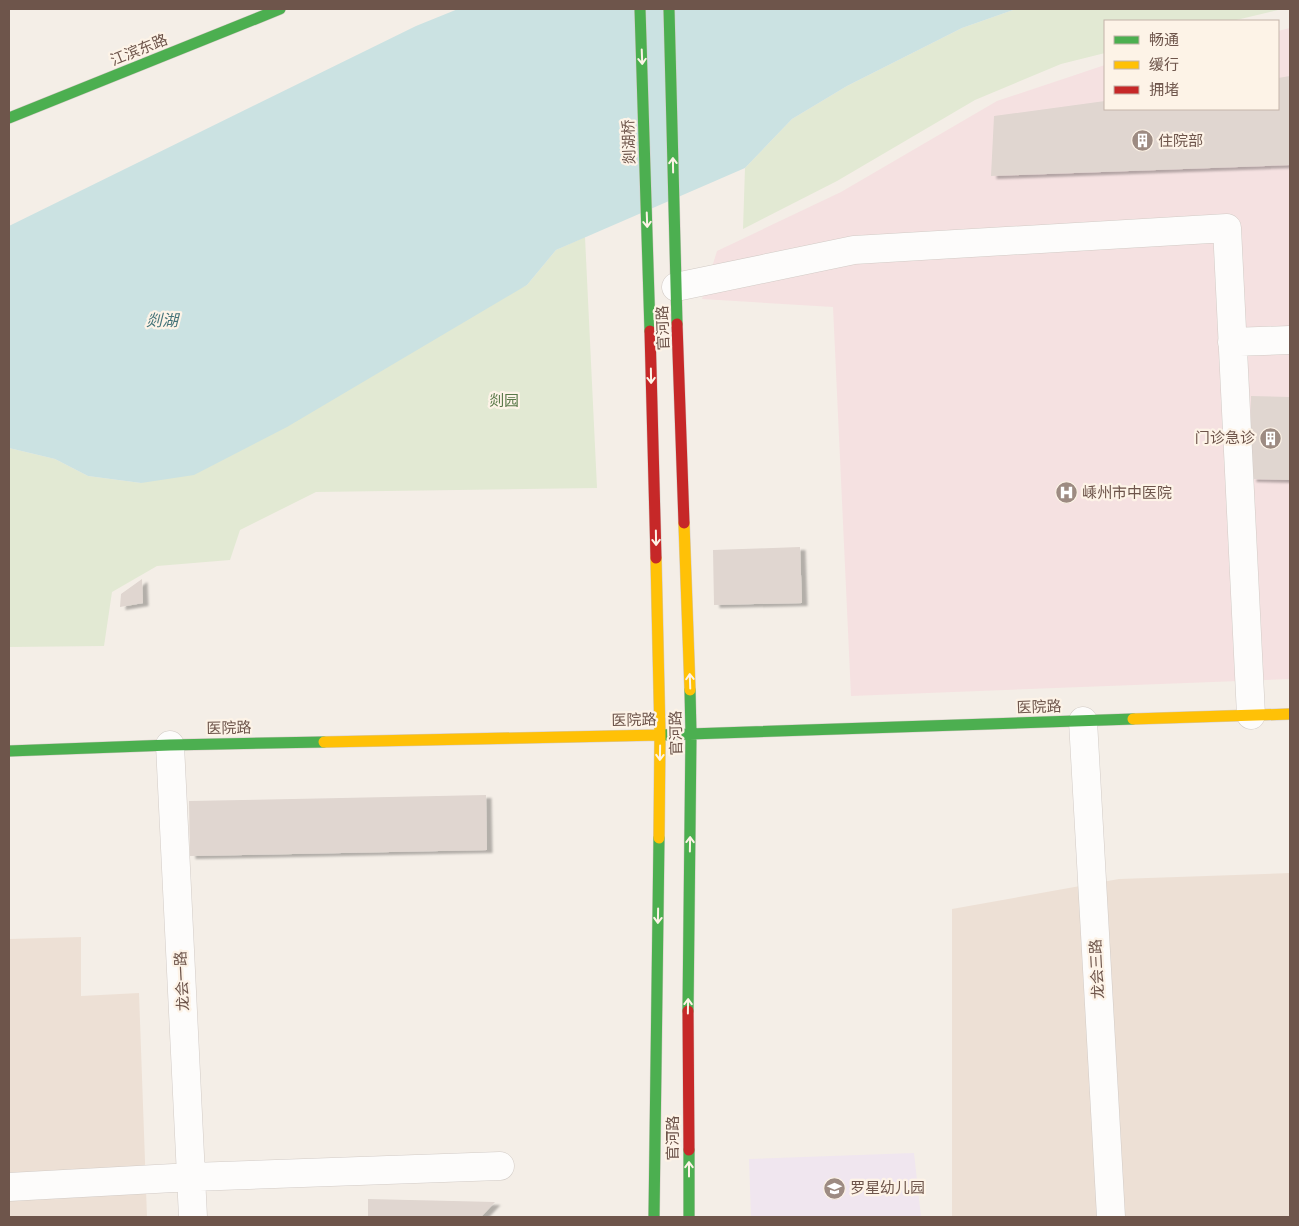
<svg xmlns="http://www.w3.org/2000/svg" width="1299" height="1226" font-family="Signika,'Noto Sans SC',sans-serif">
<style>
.residential{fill:#ede0d5}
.education{fill:#f0e6ef}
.medical{fill:#f5e1e1}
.green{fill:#e2e9d3}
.water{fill:#cbe2e2}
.building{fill:#e0d6d0;filter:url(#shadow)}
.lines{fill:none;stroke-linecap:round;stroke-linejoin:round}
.street-casing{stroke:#d2cbc6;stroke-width:29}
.fast-casing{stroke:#d3cac4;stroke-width:12}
.slow-casing{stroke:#d3cac4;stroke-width:12}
.jam-casing{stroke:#d3cac4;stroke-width:12}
.street{stroke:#fdfcfb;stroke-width:28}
.fast{stroke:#4caf50;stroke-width:11}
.slow{stroke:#ffc107;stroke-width:11}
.jam{stroke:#c62828;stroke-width:11}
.oneway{stroke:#fdf3e7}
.labels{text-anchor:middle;stroke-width:4.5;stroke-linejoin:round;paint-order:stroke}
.street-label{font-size:15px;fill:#6e554b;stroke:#fdf3e7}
.poi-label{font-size:15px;fill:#6e554b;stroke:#fdf3e7;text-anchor:start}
.park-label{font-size:15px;fill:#597848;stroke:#fdf3e7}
.water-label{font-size:16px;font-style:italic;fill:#447379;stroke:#fdf3e7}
</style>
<defs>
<filter id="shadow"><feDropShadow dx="5.5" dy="3" stdDeviation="1" flood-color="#0004"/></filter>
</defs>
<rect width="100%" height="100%" fill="#f4eee7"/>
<path class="residential" d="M 1290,873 L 1290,1217 L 952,1217 L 952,909 L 1119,879 Z
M 81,937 L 81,996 L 139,993 L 147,1217 L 9,1217 L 9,939 Z"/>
<path class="education" d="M 914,1153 L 921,1217 L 751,1217 L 749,1159 Z"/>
<path class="medical" d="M 1290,28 L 1290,679 L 851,696 L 833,307 L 702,299 L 717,251 L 841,192 L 997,101 L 1105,65 L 1105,109 L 1278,109 L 1278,31 Z"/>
<path class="green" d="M 1016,9 L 1282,9 L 1232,21 L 1105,21 L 1105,53 L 1061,64 L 975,100 L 837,181 L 743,229 L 745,168 L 792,119 L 847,86 L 962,28 Z
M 585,237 L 597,488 L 316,492 L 240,530 L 230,560 L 157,566 L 112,592 L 104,646 L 9,647 L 9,448 L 55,459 L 88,476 L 141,483 L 527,285 L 556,250 Z"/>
<path class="water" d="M 458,9 L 1016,9 L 962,28 L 847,86 L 792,119 L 745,168 L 556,250 L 527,285 L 287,427 L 194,475 L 141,483 L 88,476 L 55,459 L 9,448 L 9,226 L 416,26 Z"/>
<path class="building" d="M 1290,76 L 1290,165 L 991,176 L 994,116 L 1105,101 L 1105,109 L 1278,109 L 1278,78 Z
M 1251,396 L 1290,397 L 1290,480 L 1251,479 Z
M 800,547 L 802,603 L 714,605 L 713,550 Z
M 142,579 L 143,603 L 120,607 L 121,594 Z
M 486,795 L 487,850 L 190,856 L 189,801 Z
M 368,1199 L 495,1202 L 481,1217 L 368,1217 Z"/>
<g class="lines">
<defs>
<path id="street" d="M 676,287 L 854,250 L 1227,228 L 1251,715
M 1232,342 L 1290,340
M 1083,721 L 1111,1217
M 170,745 L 193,1217
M 9,1187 L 192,1177 L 500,1166"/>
<path id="fast" d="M 640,9 L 650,331
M 669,9 L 677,324
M 9,118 L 280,9
M 660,735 L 1133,719
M 9,751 L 170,745 L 324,742
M 688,1011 L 691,734 L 690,690
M 689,1150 L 689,1217
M 654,1217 L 659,838"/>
<path id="slow" d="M 684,523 L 690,690
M 656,558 L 660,735 L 659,838
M 1133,719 L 1290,714
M 324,742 L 660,735"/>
<path id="jam" d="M 677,324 L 684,523
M 650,331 L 656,558
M 688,1011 L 689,1150"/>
</defs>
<use href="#street" class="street-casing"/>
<use href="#fast" class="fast-casing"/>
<use href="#slow" class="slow-casing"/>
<use href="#jam" class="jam-casing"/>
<use href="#street" class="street"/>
<use href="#fast" class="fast"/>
<use href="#slow" class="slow"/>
<use href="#jam" class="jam"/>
</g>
<defs><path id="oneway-shaft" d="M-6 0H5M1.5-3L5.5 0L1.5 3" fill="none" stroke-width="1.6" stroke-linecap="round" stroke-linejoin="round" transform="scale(1.25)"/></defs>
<g class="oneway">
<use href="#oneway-shaft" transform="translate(642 57) rotate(88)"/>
<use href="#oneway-shaft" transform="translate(673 165) rotate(-91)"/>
<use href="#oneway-shaft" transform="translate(647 220) rotate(88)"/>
<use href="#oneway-shaft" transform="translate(651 376) rotate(89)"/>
<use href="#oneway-shaft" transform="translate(656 538) rotate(89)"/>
<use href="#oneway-shaft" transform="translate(690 681) rotate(-92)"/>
<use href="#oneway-shaft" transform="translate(660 753) rotate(91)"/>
<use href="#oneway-shaft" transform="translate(690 844) rotate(-89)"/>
<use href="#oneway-shaft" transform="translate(658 916) rotate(91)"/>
<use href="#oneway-shaft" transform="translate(688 1006) rotate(-89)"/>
<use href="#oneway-shaft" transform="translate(689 1169) rotate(-90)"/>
</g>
<defs>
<symbol id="building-disc" viewBox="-11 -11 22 22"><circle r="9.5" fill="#9d8b82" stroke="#fdf3e7"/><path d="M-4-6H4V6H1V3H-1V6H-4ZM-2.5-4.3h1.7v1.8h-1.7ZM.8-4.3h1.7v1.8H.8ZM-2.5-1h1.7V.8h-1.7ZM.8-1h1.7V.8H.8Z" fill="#fff"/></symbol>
<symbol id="hospital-disc" viewBox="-11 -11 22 22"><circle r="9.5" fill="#9d8b82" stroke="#fdf3e7"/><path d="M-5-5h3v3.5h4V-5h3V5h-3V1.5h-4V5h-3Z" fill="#fff"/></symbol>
<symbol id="school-disc" viewBox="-11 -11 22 22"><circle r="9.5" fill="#9d8b82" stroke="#fdf3e7"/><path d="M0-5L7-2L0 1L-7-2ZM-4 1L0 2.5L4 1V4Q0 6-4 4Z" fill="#fff"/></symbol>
</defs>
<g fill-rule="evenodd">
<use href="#building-disc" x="1130" y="128" width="25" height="25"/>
<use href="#building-disc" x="1258" y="426" width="25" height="25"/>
<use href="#hospital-disc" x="1054" y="480" width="25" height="25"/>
<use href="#school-disc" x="822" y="1176" width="25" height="25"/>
</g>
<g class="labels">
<g class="street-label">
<text transform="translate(139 50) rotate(-22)" y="5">江滨东路</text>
<text transform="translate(629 142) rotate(-92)" y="5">剡湖桥</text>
<text transform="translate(663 328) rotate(-92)" y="5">官河路</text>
<text transform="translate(1039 707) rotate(-2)" y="5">医院路</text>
<text transform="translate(634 720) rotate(-1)" y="5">医院路</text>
<text transform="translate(229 728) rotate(-1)" y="5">医院路</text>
<text transform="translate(676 733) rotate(-91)" y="5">官河路</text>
<text transform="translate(1097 969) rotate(-93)" y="5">龙会三路</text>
<text transform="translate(182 981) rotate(-93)" y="5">龙会一路</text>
<text transform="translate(673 1138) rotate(-90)" y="5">官河路</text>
</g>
<g class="poi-label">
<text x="1158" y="146">住院部</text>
<text x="1255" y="443" text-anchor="end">门诊急诊</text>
<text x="1082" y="498">嵊州市中医院</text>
<text x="850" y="1193">罗星幼儿园</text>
</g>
<g class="park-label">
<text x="504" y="406">剡园</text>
</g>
<g class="water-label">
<text x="162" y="326">剡湖</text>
</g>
</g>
<rect width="1299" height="1226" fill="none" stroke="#6e554b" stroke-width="20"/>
<rect x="1104" y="20" width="175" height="90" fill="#fdf3e7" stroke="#c4b4a9"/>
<rect x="1114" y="36" width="25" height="8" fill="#4caf50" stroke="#c4b4a9"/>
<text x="1149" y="45" font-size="15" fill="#6e554b">畅通</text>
<rect x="1114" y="61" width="25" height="8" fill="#ffc107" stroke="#c4b4a9"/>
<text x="1149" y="70" font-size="15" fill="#6e554b">缓行</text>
<rect x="1114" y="86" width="25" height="8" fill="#c62828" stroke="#c4b4a9"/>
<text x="1149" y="95" font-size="15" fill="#6e554b">拥堵</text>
</svg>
